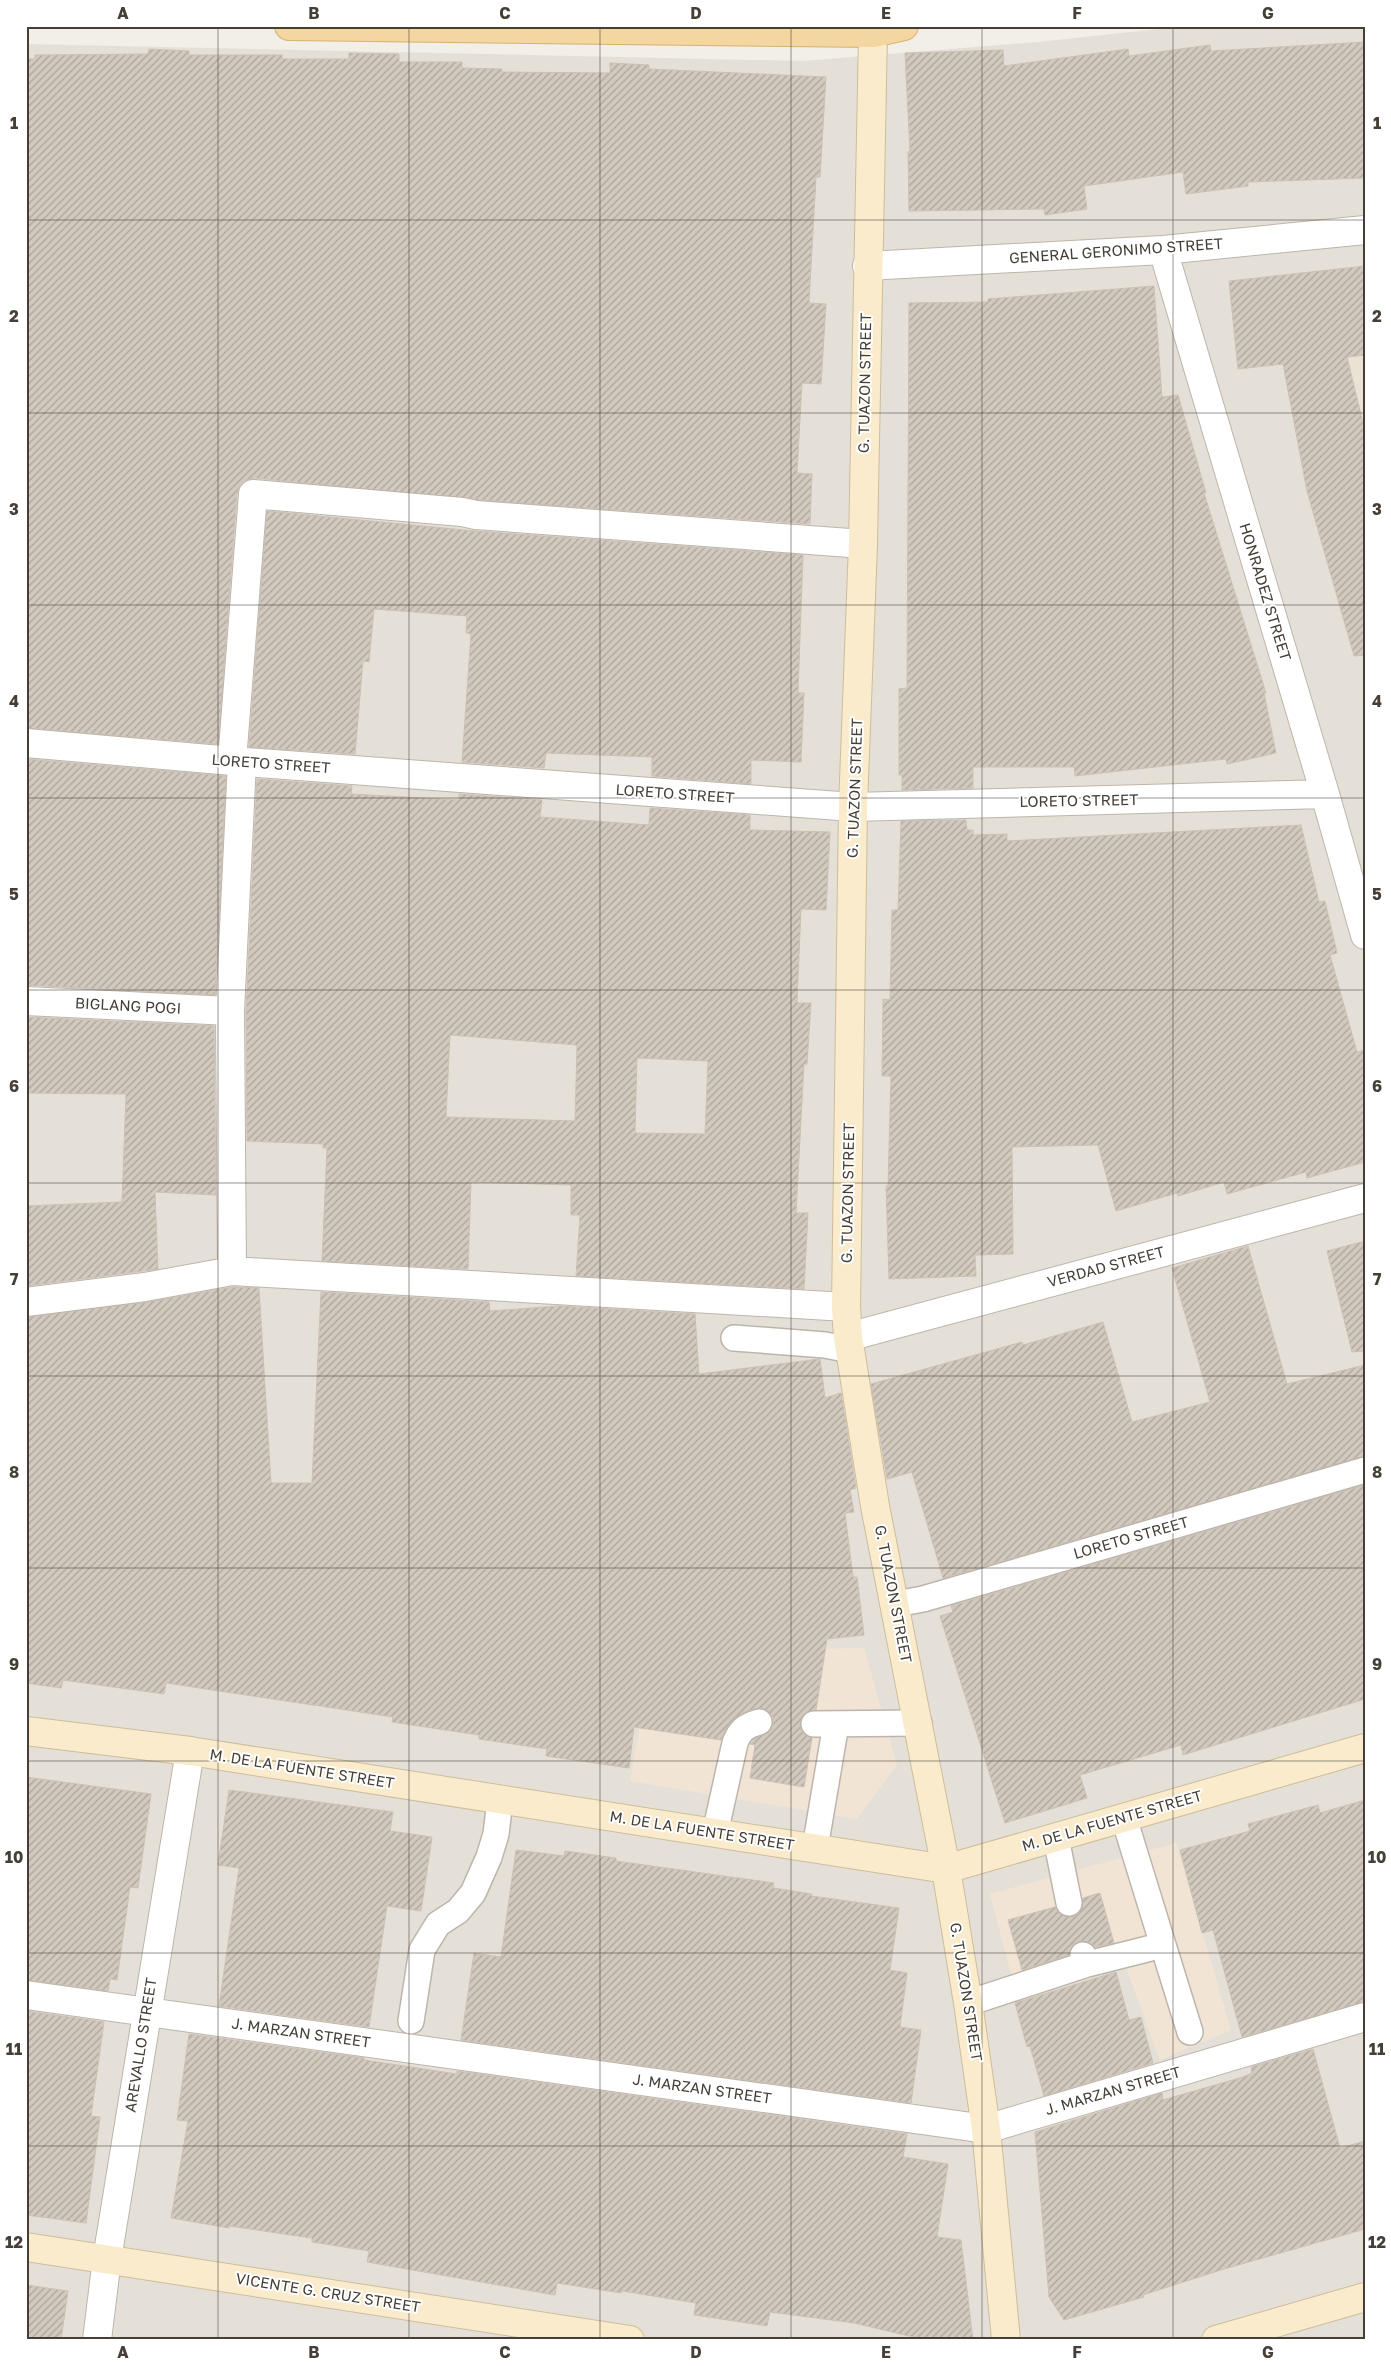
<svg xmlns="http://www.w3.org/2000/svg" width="1391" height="2366" font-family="'Golos Text',sans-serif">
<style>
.residential{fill:#e5e0d7}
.commercial{fill:#f2e4d5}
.education{fill:#eae2d3}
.building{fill:url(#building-hatch);stroke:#ccc1b3;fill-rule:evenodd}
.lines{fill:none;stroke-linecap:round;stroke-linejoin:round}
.lane-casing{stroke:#bdb5ab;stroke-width:28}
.street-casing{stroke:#bdb5ab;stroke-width:30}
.secondary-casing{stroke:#cdbd9c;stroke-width:30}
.primary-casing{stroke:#d7b271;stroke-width:30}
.lane{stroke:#fff;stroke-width:25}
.street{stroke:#fff;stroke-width:28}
.secondary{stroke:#f9ebcb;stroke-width:28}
.primary{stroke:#f3d6a0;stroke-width:28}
.grid{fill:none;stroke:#453f37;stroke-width:1;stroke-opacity:0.55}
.labels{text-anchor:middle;stroke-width:4;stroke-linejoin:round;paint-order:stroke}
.street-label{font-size:15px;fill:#453f37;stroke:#fff}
.neatline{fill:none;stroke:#453f37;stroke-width:2}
.grid-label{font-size:16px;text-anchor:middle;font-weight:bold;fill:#453f37}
</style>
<defs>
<pattern id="building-hatch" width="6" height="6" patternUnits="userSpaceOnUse" patternTransform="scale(1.25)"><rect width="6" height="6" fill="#d2c9bf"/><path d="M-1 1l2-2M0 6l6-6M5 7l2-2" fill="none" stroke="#aca59c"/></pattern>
</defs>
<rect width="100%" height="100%" fill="#f2eee8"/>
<path class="residential" d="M 1186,26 L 1365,26 L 1365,2340 L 26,2340 L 26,44 L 803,61 L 1038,42 Z"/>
<path class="commercial" d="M 864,1648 L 897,1765 L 857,1819 L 630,1781 L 653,1653 Z
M 1176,1843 L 1231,2030 L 1160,2060 L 1124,1962 L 1016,1993 L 990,1894 Z"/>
<path class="education" d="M 1365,356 L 1365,502 L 1325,360 Z"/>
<path class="building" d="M 1365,42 L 1365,178 L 1248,182 L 1248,186 L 1186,194 L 1183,172 L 1084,186 L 1087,209 L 1045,215 L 1044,209 L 909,211 L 908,152 L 910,151 L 905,53 L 1003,50 L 1004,66 L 1128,49 L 1129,56 L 1210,45 L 1211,51 Z
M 149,49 L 189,51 L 189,55 L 282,55 L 282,59 L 349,59 L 349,53 L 399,54 L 399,62 L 462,62 L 462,68 L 502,69 L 502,72 L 610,73 L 610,63 L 649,65 L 649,69 L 826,77 L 820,177 L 816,177 L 809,303 L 826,304 L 821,384 L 802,383 L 797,473 L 812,474 L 810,524 L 478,500 L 254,478 L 247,480 L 240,485 L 237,493 L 218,744 L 26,728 L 26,59 L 35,59 L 35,55 L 148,54 Z
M 1365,266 L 1365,355 L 1347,357 L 1365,431 L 1365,655 L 1354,656 L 1307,491 L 1283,364 L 1238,369 L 1229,281 Z
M 1154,286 L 1162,397 L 1178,395 L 1206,493 L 1204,493 L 1266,693 L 1264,693 L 1276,753 L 1227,764 L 1226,759 L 1075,776 L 1074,767 L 973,767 L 973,788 L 902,790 L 902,775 L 899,775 L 899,689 L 907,688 L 909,303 L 988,302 L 988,299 Z
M 267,511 L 475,531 L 803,555 L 798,693 L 804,693 L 801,762 L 751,760 L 751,784 L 652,776 L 652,757 L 546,753 L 544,768 L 462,762 L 471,634 L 466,633 L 467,616 L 374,609 L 369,662 L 363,661 L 355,754 L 249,747 Z
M 26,759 L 226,776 L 215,995 L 26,985 Z
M 257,779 L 352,786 L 351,794 L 459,800 L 459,794 L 542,800 L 540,817 L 649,825 L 650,808 L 750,815 L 750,830 L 830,832 L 826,910 L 801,909 L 797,1003 L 811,1003 L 807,1064 L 804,1064 L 796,1213 L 808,1213 L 804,1289 L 576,1276 L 580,1215 L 571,1215 L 571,1185 L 471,1182 L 468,1269 L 322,1261 L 327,1148 L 323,1148 L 323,1144 L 247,1141 L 246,1011 ZM 450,1035 L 577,1045 L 575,1121 L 446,1117 ZM 637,1058 L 708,1061 L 705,1134 L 635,1133 Z
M 966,820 L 967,830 L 973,830 L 973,835 L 1007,834 L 1007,841 L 1301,825 L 1319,902 L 1325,901 L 1337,953 L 1330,955 L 1357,1052 L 1365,1050 L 1365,1162 L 1307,1178 L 1306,1172 L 1227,1194 L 1224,1182 L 1178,1196 L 1177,1193 L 1116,1211 L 1098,1145 L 1012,1147 L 1013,1254 L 975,1255 L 976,1276 L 889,1279 L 886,1186 L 888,1186 L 891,1076 L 882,1076 L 883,999 L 890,1000 L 892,910 L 898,910 L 901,821 Z
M 26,1017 L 214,1026 L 216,1195 L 155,1192 L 158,1269 L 26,1286 L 26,1206 L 122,1202 L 126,1094 L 26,1093 Z
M 1365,1241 L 1365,1351 L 1352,1352 L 1327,1251 Z
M 1248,1246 L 1287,1384 L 1365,1365 L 1365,1456 L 943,1578 L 912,1472 L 887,1479 L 871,1384 L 1022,1342 L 1023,1345 L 1103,1322 L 1132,1422 L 1210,1402 L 1172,1268 Z
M 233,1287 L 259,1288 L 271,1483 L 312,1483 L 321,1292 L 489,1302 L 490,1311 L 559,1306 L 695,1314 L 699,1374 L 820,1359 L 825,1398 L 841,1393 L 856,1488 L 850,1490 L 854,1512 L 845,1513 L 853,1577 L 857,1577 L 864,1635 L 827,1639 L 816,1710 L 806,1712 L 802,1717 L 800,1724 L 802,1732 L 812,1738 L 804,1787 L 750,1778 L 755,1745 L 750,1744 L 754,1739 L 769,1732 L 773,1725 L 773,1717 L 769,1712 L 762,1708 L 749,1710 L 735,1718 L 727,1727 L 721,1740 L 634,1727 L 629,1768 L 546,1756 L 547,1749 L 479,1739 L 479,1735 L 392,1722 L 393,1717 L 166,1683 L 164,1694 L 63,1680 L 61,1688 L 26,1683 L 26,1317 L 147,1302 Z
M 1365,1485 L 1365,1699 L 1183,1755 L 1181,1745 L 1080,1775 L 1087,1798 L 1005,1823 L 940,1616 L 953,1612 L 951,1606 Z
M 26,1777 L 151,1794 L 138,1888 L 130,1887 L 117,1980 L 110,1979 L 108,1991 L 26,1980 Z
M 229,1790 L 393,1812 L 390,1831 L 432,1837 L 421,1911 L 387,1906 L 369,2027 L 219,2006 L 239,1868 L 218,1865 Z
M 1365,1800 L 1365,2002 L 1242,2037 L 1213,1930 L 1202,1933 L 1180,1850 L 1250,1831 L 1248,1824 L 1318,1805 L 1320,1813 Z
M 516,1850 L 564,1856 L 565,1851 L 616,1858 L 616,1861 L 774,1883 L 773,1888 L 812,1894 L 811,1896 L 899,1908 L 890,1970 L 907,1973 L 900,2027 L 921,2030 L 911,2103 L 461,2040 L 474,1953 L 501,1957 Z
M 1100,1893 L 1114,1943 L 1095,1947 L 1089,1942 L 1081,1941 L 1074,1944 L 1069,1955 L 1022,1970 L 1008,1920 L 1055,1907 L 1064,1916 L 1072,1917 L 1078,1914 L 1082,1908 L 1083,1898 Z
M 1116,1972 L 1129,2020 L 1141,2017 L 1153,2063 L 1044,2096 L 1030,2046 L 1027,2047 L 1015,2003 Z
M 26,2011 L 104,2022 L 91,2116 L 100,2117 L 86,2223 L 26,2215 Z
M 189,2034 L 364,2058 L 364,2060 L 457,2074 L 457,2071 L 907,2134 L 903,2157 L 948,2164 L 937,2237 L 961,2240 L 973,2340 L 926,2340 L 854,2323 L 770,2312 L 767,2326 L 694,2315 L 696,2303 L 622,2291 L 621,2293 L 557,2283 L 555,2295 L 367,2262 L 369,2251 L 312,2242 L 312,2238 L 229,2226 L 229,2228 L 171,2218 L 188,2121 L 177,2120 Z
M 1313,2049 L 1340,2148 L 1365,2141 L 1365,2229 L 1224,2269 L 1143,2295 L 1144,2297 L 1064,2320 L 1049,2297 L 1035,2132 L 1162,2093 L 1163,2100 L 1243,2077 L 1252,2073 L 1251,2067 Z
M 26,2285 L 68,2291 L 61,2340 L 26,2340 Z"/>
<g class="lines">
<defs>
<path id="lane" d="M 734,1338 L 825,1345 L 850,1350
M 896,1604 L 923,1599 L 1365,1470
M 814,1724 L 919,1723
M 715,1833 L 735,1743 C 740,1730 745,1726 759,1722
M 1056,1838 L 1069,1903
M 815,1848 L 836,1724
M 1163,1945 L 1190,2032
M 1084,1965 L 1163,1945 L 1124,1818
M 968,2003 L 1084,1965 L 1083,1955
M 411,2021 L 422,1950 L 438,1924 L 458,1911 L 473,1893 L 489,1857 L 496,1834 L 500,1800"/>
<path id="street" d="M 1163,250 L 1325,794 L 1365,935
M 867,266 L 1163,250 L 1365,230
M 26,743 L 232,761 L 853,807 L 1325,794
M 232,761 L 253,494 L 462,512 L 476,515 L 863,544
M 26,1001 L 230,1011
M 232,1271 L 230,1011 L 242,762
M 26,1302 L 145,1287 L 232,1271 L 846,1307
M 848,1337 L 1365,1198
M 26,1995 L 986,2129 L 1365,2017
M 97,2340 L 107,2259 L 190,1751"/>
<path id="secondary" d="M 873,33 L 863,544 L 853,807 L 846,1307 L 848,1337 L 875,1506 L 946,1869 L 968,2003 L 986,2129 L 1006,2340
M 26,1731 L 190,1751 L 946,1869 L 1365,1748
M 26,2247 L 630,2340
M 1216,2340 L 1365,2297"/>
<path id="primary" d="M 289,26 L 873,33 L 904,26"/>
</defs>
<use href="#lane" class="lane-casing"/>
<use href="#street" class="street-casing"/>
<use href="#secondary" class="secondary-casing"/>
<use href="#primary" class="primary-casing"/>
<use href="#lane" class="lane"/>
<use href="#street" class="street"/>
<use href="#secondary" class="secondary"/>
<use href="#primary" class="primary"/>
</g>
<path class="grid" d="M 218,26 L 218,2340M 409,26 L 409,2340M 600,26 L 600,2340M 791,26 L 791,2340M 982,26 L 982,2340M 1173,26 L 1173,2340M 26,220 L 1365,220M 26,413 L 1365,413M 26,605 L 1365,605M 26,798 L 1365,798M 26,990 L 1365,990M 26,1183 L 1365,1183M 26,1376 L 1365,1376M 26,1568 L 1365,1568M 26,1761 L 1365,1761M 26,1953 L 1365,1953M 26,2146 L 1365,2146"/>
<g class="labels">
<g class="street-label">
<text transform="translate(1116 251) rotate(-4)" y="5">GENERAL GERONIMO STREET</text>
<text transform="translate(865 383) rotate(-89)" y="5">G. TUAZON STREET</text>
<text transform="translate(1265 592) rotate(73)" y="5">HONRADEZ STREET</text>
<text transform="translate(271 764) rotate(4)" y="5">LORETO STREET</text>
<text transform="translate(855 788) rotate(-88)" y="5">G. TUAZON STREET</text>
<text transform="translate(675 794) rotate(4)" y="5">LORETO STREET</text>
<text transform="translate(1079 801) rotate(-1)" y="5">LORETO STREET</text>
<text transform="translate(128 1006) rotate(3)" y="5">BIGLANG POGI</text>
<text transform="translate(848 1193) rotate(-89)" y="5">G. TUAZON STREET</text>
<text transform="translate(1106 1267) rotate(-15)" y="5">VERDAD STREET</text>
<text transform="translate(1131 1538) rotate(-16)" y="5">LORETO STREET</text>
<text transform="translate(893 1594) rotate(79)" y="5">G. TUAZON STREET</text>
<text transform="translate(302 1769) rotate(9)" y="5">M. DE LA FUENTE STREET</text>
<text transform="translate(1112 1821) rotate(-16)" y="5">M. DE LA FUENTE STREET</text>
<text transform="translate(702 1831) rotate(9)" y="5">M. DE LA FUENTE STREET</text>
<text transform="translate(966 1992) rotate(81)" y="5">G. TUAZON STREET</text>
<text transform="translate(301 2033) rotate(8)" y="5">J. MARZAN STREET</text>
<text transform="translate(141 2045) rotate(-81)" y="5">AREVALLO STREET</text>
<text transform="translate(702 2089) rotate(8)" y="5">J. MARZAN STREET</text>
<text transform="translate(1113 2091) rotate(-16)" y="5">J. MARZAN STREET</text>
<text transform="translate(328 2293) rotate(9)" y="5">VICENTE G. CRUZ STREET</text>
</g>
</g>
<rect width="1391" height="2366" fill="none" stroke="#ffffff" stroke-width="55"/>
<rect x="28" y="28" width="1336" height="2310" class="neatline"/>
<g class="grid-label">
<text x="123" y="19">A</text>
<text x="314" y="19">B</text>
<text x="505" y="19">C</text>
<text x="696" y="19">D</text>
<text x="886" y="19">E</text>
<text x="1077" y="19">F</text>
<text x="1268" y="19">G</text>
<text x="14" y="129">1</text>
<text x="1377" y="129">1</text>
<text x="14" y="322">2</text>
<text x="1377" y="322">2</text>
<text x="14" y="515">3</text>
<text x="1377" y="515">3</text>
<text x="14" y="707">4</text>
<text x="1377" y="707">4</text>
<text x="14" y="900">5</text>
<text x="1377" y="900">5</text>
<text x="14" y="1092">6</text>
<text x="1377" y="1092">6</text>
<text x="14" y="1285">7</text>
<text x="1377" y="1285">7</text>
<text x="14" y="1478">8</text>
<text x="1377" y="1478">8</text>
<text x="14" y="1670">9</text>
<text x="1377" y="1670">9</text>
<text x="14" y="1863">10</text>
<text x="1377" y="1863">10</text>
<text x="14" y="2055">11</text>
<text x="1377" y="2055">11</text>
<text x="14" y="2248">12</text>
<text x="1377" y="2248">12</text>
<text x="123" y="2358">A</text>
<text x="314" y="2358">B</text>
<text x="505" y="2358">C</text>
<text x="696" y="2358">D</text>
<text x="886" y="2358">E</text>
<text x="1077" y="2358">F</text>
<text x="1268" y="2358">G</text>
</g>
</svg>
